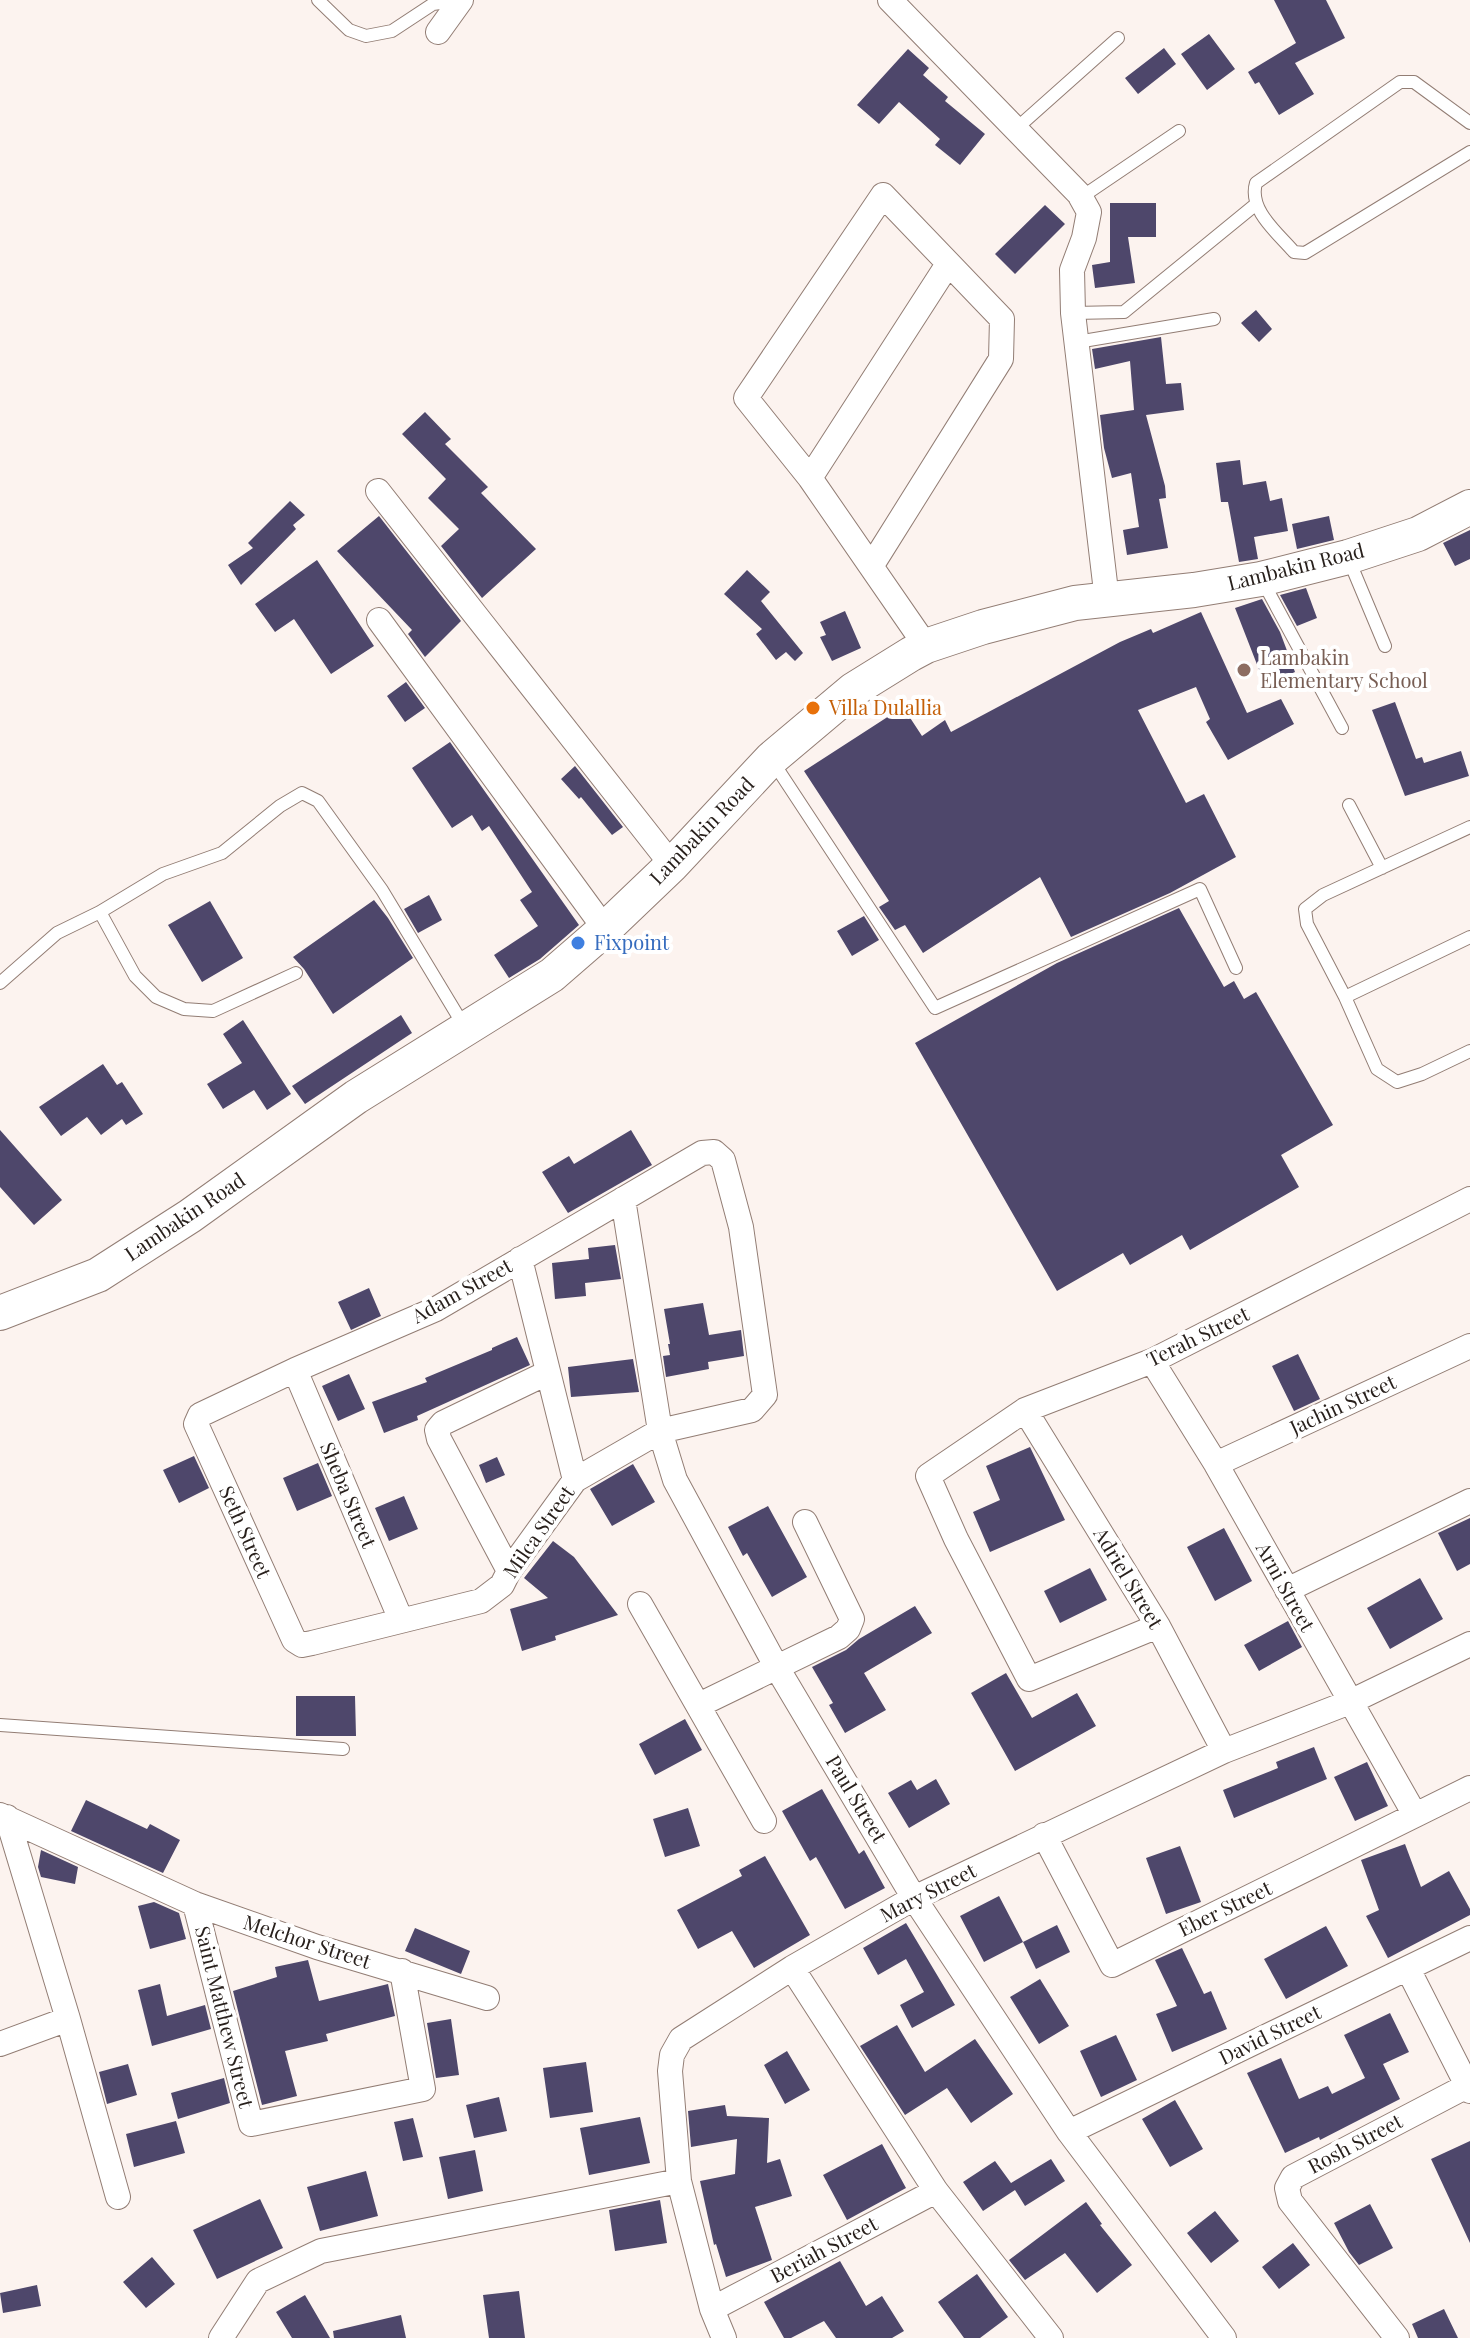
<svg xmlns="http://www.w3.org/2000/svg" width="1470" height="2338" font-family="'Playfair Display',serif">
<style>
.building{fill:#4e476b}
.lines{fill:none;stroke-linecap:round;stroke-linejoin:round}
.lane-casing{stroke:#927d74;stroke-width:14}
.street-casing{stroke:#927d74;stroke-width:26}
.secondary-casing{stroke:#927d74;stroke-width:36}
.lane{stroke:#fff;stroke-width:12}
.street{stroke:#fff;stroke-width:24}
.secondary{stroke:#fff;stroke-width:34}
.education-dot{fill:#8d6e63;stroke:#fff;stroke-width:3}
.food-dot{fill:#e8710a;stroke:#fff;stroke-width:3}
.shop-dot{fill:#3f7fe0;stroke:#fff;stroke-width:3}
.labels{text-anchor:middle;stroke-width:8;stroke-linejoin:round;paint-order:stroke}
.street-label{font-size:20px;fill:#28201c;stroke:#fff}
.education-label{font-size:20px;fill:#785e54;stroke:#fff;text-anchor:start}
.food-label{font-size:20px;fill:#c56008;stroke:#fff;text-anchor:start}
.shop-label{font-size:20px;fill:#366cbe;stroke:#fff;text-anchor:start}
</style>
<rect width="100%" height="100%" fill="#fcf3ef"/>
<path class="building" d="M 1274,0 L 1326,0 L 1345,38 L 1295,63 L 1314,94 L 1279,115 L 1259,82 L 1255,84 L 1248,72 L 1296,43 Z
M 1209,34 L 1235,69 L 1207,90 L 1181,54 Z
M 1164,48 L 1176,64 L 1138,94 L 1125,78 Z
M 908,49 L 929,68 L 923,75 L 948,97 L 945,101 L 985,134 L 960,165 L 935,145 L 940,139 L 899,102 L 879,124 L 857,105 Z
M 1110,203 L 1156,203 L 1156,237 L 1128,237 L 1135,283 L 1095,288 L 1092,265 L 1110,262 Z
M 1045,205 L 1065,224 L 1015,274 L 995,254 Z
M 1256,310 L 1272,329 L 1259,342 L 1241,323 Z
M 1161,337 L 1166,384 L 1181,383 L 1184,410 L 1146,415 L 1165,486 L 1166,498 L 1159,499 L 1168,548 L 1127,555 L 1123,530 L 1139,527 L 1131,473 L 1112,478 L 1104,448 L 1100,415 L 1134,410 L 1130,361 L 1095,369 L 1092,349 Z
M 425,412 L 451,439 L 445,444 L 488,487 L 481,493 L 536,549 L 482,598 L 441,546 L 459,529 L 428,498 L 446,479 L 402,434 Z
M 1240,460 L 1243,485 L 1266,481 L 1270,501 L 1282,498 L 1288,531 L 1254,537 L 1258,559 L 1239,562 L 1228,502 L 1221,502 L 1216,463 Z
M 290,501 L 305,515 L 293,525 L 296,529 L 241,585 L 228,565 L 253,548 L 248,543 Z
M 379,516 L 461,621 L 425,657 L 408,634 L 412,630 L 337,551 Z
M 1329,516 L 1334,540 L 1297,549 L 1292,524 Z
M 1470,530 L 1470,559 L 1455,566 L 1443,543 Z
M 317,560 L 374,646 L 331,674 L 294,619 L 275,632 L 255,604 Z
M 747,570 L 770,592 L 761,601 L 803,653 L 795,661 L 786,652 L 776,660 L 756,634 L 762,629 L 724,594 Z
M 1306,588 L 1317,618 L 1297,626 L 1280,595 Z
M 1262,599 L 1280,632 L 1295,672 L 1265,685 L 1235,608 Z
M 845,611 L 861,648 L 832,661 L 820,637 L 826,635 L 820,622 Z
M 1201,612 L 1247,713 L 1281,699 L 1294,724 L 1228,760 L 1206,722 L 1210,719 L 1196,687 L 1138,710 L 1186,803 L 1204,794 L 1236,857 L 1170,893 L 1071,937 L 1040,877 L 923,953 L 905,925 L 895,930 L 879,907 L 889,901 L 804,771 L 903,707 L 922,736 L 945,720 L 951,732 L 1120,642 L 1151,629 L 1153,633 Z
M 406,682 L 425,708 L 405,722 L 387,696 Z
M 1395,702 L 1416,759 L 1422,757 L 1424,763 L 1461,751 L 1469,776 L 1405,796 L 1372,710 Z
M 450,742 L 579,925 L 540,959 L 509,978 L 494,955 L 538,926 L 520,900 L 532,892 L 489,826 L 482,831 L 472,815 L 452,828 L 412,768 Z
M 575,766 L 623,827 L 612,835 L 581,797 L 579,799 L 561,779 Z
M 429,895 L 442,920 L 418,933 L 404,909 Z
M 374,900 L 388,918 L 413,958 L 333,1014 L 304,969 L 293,957 Z
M 210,901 L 243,958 L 202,982 L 168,925 Z
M 1179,908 L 1224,987 L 1234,981 L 1244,999 L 1256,992 L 1333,1125 L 1281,1155 L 1299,1187 L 1190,1250 L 1182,1235 L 1130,1265 L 1123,1253 L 1057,1291 L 915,1043 L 1057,963 Z
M 864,916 L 879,940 L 852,956 L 837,931 Z
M 401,1015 L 412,1033 L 305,1104 L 292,1086 Z
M 243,1020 L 291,1094 L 267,1110 L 254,1090 L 223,1109 L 207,1084 L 242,1063 L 223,1034 Z
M 103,1064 L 117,1085 L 122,1082 L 143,1114 L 126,1125 L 122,1119 L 101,1135 L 87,1117 L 61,1136 L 39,1107 Z
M 0,1130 L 62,1200 L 34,1225 L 0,1187 Z
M 631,1130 L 652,1165 L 568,1213 L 542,1172 L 569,1156 L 574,1164 Z
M 615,1245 L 621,1279 L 585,1283 L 586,1296 L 555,1299 L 552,1263 L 589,1259 L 588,1248 Z
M 369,1288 L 381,1316 L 351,1330 L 338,1302 Z
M 703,1303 L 709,1335 L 741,1330 L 744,1356 L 708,1362 L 709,1369 L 666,1377 L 663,1356 L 670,1355 L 668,1344 L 670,1344 L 664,1309 Z
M 517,1337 L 530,1365 L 417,1416 L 418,1420 L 384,1433 L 372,1402 L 427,1382 L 425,1378 L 492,1350 L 492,1348 Z
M 1298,1354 L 1320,1399 L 1294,1411 L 1272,1366 Z
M 633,1359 L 639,1392 L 571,1397 L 568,1367 Z
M 349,1374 L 365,1409 L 338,1421 L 322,1386 Z
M 1030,1447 L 1065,1520 L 990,1552 L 973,1512 L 1000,1500 L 986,1466 Z
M 194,1456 L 209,1488 L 179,1503 L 163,1470 Z
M 497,1457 L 505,1475 L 486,1483 L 479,1465 Z
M 318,1463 L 332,1496 L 297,1511 L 283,1478 Z
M 633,1464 L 655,1502 L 612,1526 L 590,1489 Z
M 404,1496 L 418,1529 L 389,1541 L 375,1508 Z
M 768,1506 L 807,1577 L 772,1597 L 747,1553 L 743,1556 L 728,1527 Z
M 1470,1518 L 1470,1564 L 1457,1571 L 1438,1533 Z
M 1224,1528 L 1252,1581 L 1215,1601 L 1187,1547 Z
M 553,1541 L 574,1557 L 618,1615 L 555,1636 L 556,1640 L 522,1651 L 510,1609 L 548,1598 L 524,1578 Z
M 1090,1568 L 1107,1600 L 1060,1623 L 1044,1591 Z
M 1420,1578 L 1443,1619 L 1390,1649 L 1367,1608 Z
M 915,1606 L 932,1633 L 864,1673 L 886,1710 L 845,1733 L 829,1705 L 833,1703 L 812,1667 L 846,1650 L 859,1639 Z
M 1288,1621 L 1302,1647 L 1259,1671 L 1244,1645 Z
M 1006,1673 L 1032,1718 L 1077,1693 L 1096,1726 L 1015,1771 L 971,1693 Z
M 296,1696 L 355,1696 L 356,1736 L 296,1736 Z
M 685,1719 L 702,1750 L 655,1775 L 639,1744 Z
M 1314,1747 L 1327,1779 L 1234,1818 L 1223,1790 L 1278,1768 L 1276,1762 Z
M 1367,1762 L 1388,1806 L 1355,1821 L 1334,1777 Z
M 936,1779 L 950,1804 L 909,1828 L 888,1793 L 911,1780 L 917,1790 Z
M 822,1789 L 859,1854 L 864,1850 L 885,1888 L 845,1909 L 816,1857 L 810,1861 L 782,1811 Z
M 86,1800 L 147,1829 L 150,1824 L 180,1840 L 163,1873 L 71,1831 Z
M 688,1808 L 700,1846 L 665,1857 L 653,1819 Z
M 1405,1844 L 1421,1887 L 1449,1871 L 1470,1909 L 1470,1915 L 1388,1958 L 1366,1916 L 1379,1910 L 1361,1860 Z
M 1180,1846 L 1201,1902 L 1166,1914 L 1146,1858 Z
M 41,1850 L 78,1867 L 75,1884 L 41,1877 L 38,1867 Z
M 765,1856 L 810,1935 L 754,1968 L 732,1931 L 698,1949 L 677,1910 L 742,1876 L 739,1870 Z
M 999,1896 L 1023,1942 L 984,1962 L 960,1916 Z
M 154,1902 L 179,1913 L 186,1939 L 150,1949 L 138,1906 Z
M 906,1923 L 955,2005 L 912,2028 L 900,2005 L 924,1992 L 906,1959 L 878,1975 L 863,1948 Z
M 1057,1925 L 1070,1952 L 1036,1969 L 1023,1942 Z
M 1326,1926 L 1348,1966 L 1286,1999 L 1264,1959 Z
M 415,1928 L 470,1951 L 461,1974 L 405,1951 Z
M 1182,1948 L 1204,1994 L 1211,1991 L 1227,2029 L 1172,2052 L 1156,2014 L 1177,2006 L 1155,1960 Z
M 308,1960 L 319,2001 L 388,1984 L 395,2016 L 326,2034 L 328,2041 L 285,2051 L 297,2096 L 262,2105 L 233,1991 L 277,1977 L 275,1967 Z
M 1040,1979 L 1069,2026 L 1039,2044 L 1010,1997 Z
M 160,1984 L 167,2016 L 205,2005 L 211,2029 L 152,2046 L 138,1990 Z
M 1390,2013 L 1409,2052 L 1383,2064 L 1400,2099 L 1320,2140 L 1319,2137 L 1285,2153 L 1247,2073 L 1281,2058 L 1299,2099 L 1328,2086 L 1332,2094 L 1365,2078 L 1344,2035 Z
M 451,2019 L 459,2075 L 436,2078 L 427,2023 Z
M 897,2025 L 925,2072 L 975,2039 L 1013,2094 L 971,2123 L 947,2088 L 905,2115 L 860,2046 Z
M 1116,2035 L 1137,2080 L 1101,2097 L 1080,2051 Z
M 787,2051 L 810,2090 L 785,2104 L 764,2065 Z
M 586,2062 L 593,2112 L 550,2118 L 543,2068 Z
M 128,2064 L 137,2095 L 107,2104 L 99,2072 Z
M 224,2078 L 230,2103 L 178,2119 L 171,2093 Z
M 499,2097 L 507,2131 L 474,2138 L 466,2105 Z
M 1175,2100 L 1203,2149 L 1170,2167 L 1142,2119 Z
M 725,2105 L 727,2116 L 769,2118 L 767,2163 L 780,2159 L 792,2196 L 755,2207 L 772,2260 L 726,2277 L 716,2244 L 714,2245 L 700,2181 L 735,2174 L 737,2139 L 691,2147 L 688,2111 Z
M 640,2117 L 650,2163 L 589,2175 L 580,2128 Z
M 413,2118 L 423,2157 L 403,2161 L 394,2122 Z
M 176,2121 L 185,2153 L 134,2167 L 126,2134 Z
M 1470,2141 L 1470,2243 L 1431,2159 Z
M 882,2144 L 906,2188 L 847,2220 L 823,2175 Z
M 475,2150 L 483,2191 L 448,2199 L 439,2157 Z
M 1051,2159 L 1065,2181 L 1025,2206 L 1015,2190 L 983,2211 L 963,2182 L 995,2161 L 1011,2183 Z
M 366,2171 L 378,2216 L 320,2231 L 307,2187 Z
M 260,2199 L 283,2248 L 217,2279 L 193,2230 Z
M 660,2200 L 667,2243 L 615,2251 L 609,2210 Z
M 1086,2202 L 1102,2224 L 1100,2225 L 1132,2265 L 1097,2293 L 1065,2253 L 1025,2280 L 1009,2260 Z
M 1370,2204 L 1393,2248 L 1359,2265 L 1349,2252 L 1334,2223 Z
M 1215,2211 L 1239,2241 L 1211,2263 L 1187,2233 Z
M 1293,2243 L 1310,2265 L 1279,2289 L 1262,2267 Z
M 152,2257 L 175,2284 L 146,2308 L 123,2282 Z
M 840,2261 L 866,2306 L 882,2296 L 904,2331 L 892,2338 L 836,2338 L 824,2321 L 791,2338 L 784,2338 L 764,2302 Z
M 977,2274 L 1008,2317 L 980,2338 L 964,2338 L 938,2302 Z
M 37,2285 L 41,2306 L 3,2313 L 0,2293 Z
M 519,2291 L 525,2338 L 489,2338 L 483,2295 Z
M 305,2295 L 330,2338 L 292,2338 L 276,2312 Z
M 1444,2309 L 1458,2338 L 1418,2338 L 1412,2324 Z
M 401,2315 L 406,2338 L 334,2338 L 333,2331 Z"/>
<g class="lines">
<defs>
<path id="lane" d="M 318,0 L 349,30 L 366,36 L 392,31 L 433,4 L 461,0
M 1470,123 L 1414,82 L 1400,82 L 1256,183 C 1248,210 1278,233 1294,252 L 1305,253 L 1470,152
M 1017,128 L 1118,38
M 1079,194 L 1089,192 L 1179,131
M 1073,313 L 1124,312 L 1255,205
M 1077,342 L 1214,319
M 1349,560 L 1385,646
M 1262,580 L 1342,728
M 773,762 L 935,1008 L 1200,889 L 1236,968
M 1349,805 L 1382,868
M 1470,827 L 1323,895 L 1305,909 L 1307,924 L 1345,997 L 1377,1069 L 1397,1082 L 1422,1074 L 1470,1051
M 100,912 L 135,976 L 156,997 L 184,1009 L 213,1011 L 296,973
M 0,983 L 57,933 L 100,912 L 163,874 L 222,853 L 280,806 L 302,793 L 318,801 L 382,890 L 464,1026
M 1345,997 L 1470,937
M 0,1725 L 343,1749"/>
<path id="street" d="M 890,0 L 1079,194 L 1089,212 L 1084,238 L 1072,270 L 1073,313 L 1107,600
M 438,32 L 461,0
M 810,478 L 948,264
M 378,491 L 672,865
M 872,565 L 1001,359 L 1002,319 L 883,195 L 746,398 L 810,478 L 926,646
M 379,620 L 605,929
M 714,1152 L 723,1160 L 741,1227 L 765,1395 L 752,1410 L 660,1431 L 575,1480 L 509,1571 L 502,1585 L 481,1601 L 312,1643 L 302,1645 L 294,1640 L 196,1424 L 200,1415 L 295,1370 L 436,1309 L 702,1153 Z
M 623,1199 L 660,1431 L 675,1480 L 776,1666 L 914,1898 L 1069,2132 L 1224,2338
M 520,1259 L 575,1480
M 1152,1361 L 1216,1464 L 1415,1815
M 295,1370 L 401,1620
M 1025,1410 L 1158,1626 L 1224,1751
M 1216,1464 L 1470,1346
M 509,1571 L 439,1439 L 437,1430 L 443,1423 L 547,1373
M 1287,1590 L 1470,1501
M 640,1604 L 764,1821
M 1158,1626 L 1029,1679 L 956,1539 L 928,1476 L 1025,1410 L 1152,1361 L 1470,1199
M 699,1705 L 839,1637 L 848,1629 L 852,1619 L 805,1522
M 0,1815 L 195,1904 L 317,1947 L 487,1998
M 7,1817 L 68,2019 L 118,2197
M 1044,1835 L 1112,1965 L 1470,1788
M 195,1904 L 251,2124 L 423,2089 L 402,1971
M 792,1968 L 936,2191 L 1051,2338
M 1408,1969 L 1470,2091
M 0,2044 L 68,2019
M 1069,2132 L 1470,1938
M 712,2309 L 936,2191
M 221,2338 L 258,2281 L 321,2251 L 679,2181
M 724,2338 L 712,2309 L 679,2181 L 670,2071 L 672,2055 L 681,2039 L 792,1968 L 914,1898 L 1224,1751 L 1350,1702 L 1470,1644
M 1397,2338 L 1290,2201 L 1287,2188 L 1293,2177 L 1467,2086"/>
<path id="secondary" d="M 0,1313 L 98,1275 L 190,1216 L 356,1097 L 552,975 L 605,929 L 672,865 L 771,759 L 853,690 L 911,654 L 926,646 L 983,627 L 1075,603 L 1194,590 L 1261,579 L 1348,557 L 1418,534 L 1470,507"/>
</defs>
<use href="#lane" class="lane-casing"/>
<use href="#street" class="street-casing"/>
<use href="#secondary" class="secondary-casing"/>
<use href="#lane" class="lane"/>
<use href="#street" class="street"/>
<use href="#secondary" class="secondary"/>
</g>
<circle class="education-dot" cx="1244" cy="670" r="8"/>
<circle class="food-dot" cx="813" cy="708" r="8"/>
<circle class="shop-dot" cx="578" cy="943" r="8"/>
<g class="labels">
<g class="street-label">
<text transform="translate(1296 567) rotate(-14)" y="7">Lambakin Road</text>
<text transform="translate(702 831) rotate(-46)" y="7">Lambakin Road</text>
<text transform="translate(185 1217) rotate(-34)" y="7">Lambakin Road</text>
<text transform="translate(462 1291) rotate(-29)" y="7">Adam Street</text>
<text transform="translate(1198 1337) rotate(-26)" y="7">Terah Street</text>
<text transform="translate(1343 1405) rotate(-25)" y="7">Jachin Street</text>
<text transform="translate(348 1495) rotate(67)" y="7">Sheba Street</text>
<text transform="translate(245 1532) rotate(66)" y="7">Seth Street</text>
<text transform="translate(539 1532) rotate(-55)" y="7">Milca Street</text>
<text transform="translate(1128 1578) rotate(59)" y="7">Adriel Street</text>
<text transform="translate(1285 1587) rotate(61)" y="7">Arni Street</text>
<text transform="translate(856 1799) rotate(59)" y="7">Paul Street</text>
<text transform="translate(928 1893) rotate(-27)" y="7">Mary Street</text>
<text transform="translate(1225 1909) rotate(-26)" y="7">Eber Street</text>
<text transform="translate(307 1942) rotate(18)" y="7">Melchor Street</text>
<text transform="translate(224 2017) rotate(76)" y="7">Saint Matthew Street</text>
<text transform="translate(1270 2035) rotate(-26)" y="7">David Street</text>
<text transform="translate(1355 2144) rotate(-28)" y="7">Rosh Street</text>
<text transform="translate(824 2250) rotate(-28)" y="7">Beriah Street</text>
</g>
<g class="education-label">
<text x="1260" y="665">Lambakin<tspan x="1260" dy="23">Elementary School</tspan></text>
</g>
<g class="food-label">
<text x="829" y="715">Villa Dulallia</text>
</g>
<g class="shop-label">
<text x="594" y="950">Fixpoint</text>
</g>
</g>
</svg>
